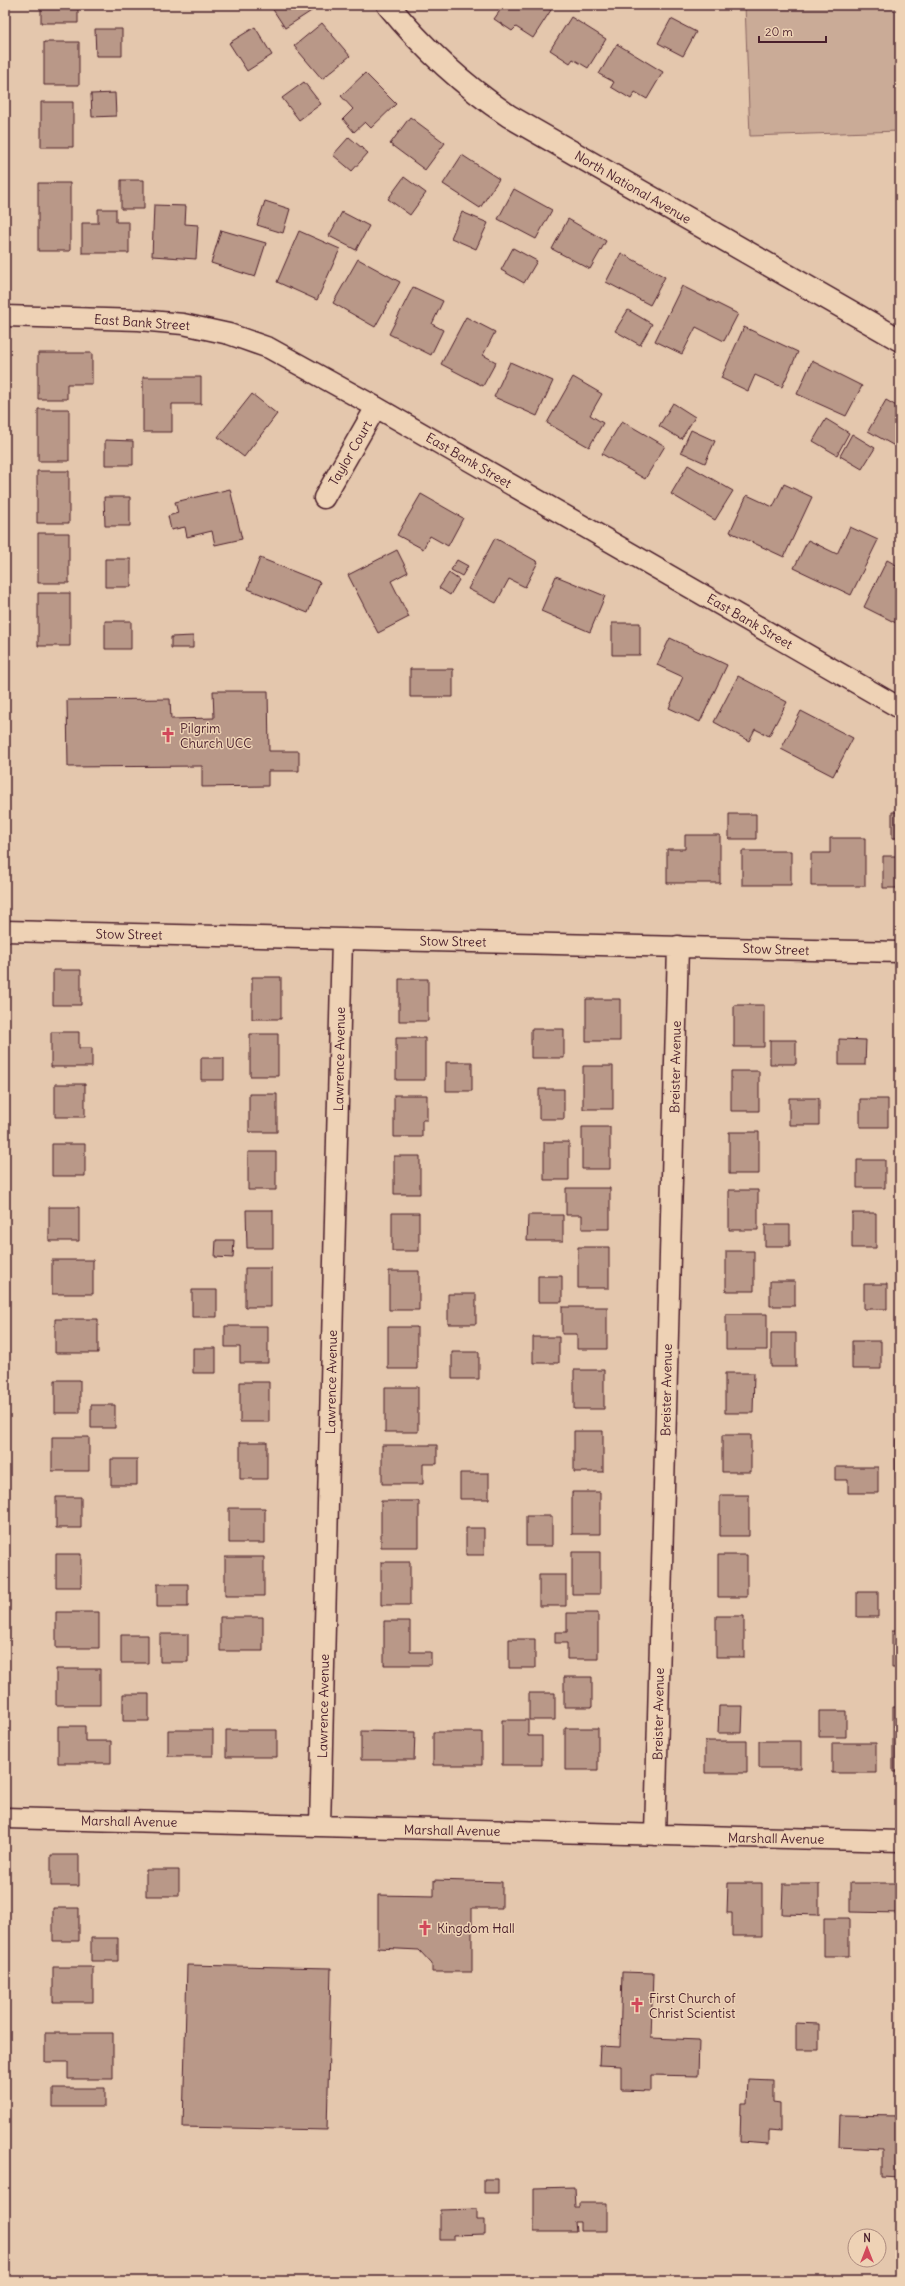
<svg xmlns="http://www.w3.org/2000/svg" width="905" height="2286" font-family="Delius,sans-serif">
<style>
.green{fill:#caab97;stroke:#8a6561}
.building{fill:#b99888;stroke:#4a1f2b}
.lines{fill:none;stroke-linecap:round;stroke-linejoin:round}
.minor-casing{stroke:#4a1f2b;stroke-width:23}
.tertiary-casing{stroke:#4a1f2b;stroke-width:25}
.minor{stroke:#eed2b5;stroke-width:20}
.tertiary{stroke:#eed2b5;stroke-width:22}
.labels{text-anchor:middle;stroke-width:3;stroke-linejoin:round;paint-order:stroke}
.street-label{font-size:13px;fill:#4a1f2b;stroke:#eed2b5}
.poi-label{font-size:13px;fill:#4a1f2b;stroke:#eed2b5;text-anchor:start}
</style>
<rect width="100%" height="100%" fill="#e4c7ad"/>
<filter id="ink" filterUnits="userSpaceOnUse"><feTurbulence type="fractalNoise" baseFrequency=".025" numOctaves="2"/><feDisplacementMap in="SourceGraphic" scale="8" xChannelSelector="R" yChannelSelector="G"/><feConvolveMatrix kernelMatrix="1 2 1 2 8 2 1 2 1" color-interpolation-filters="sRGB"/></filter>
<g filter="url(#ink)">
<path class="green" d="M 745,5 L 900,5 L 900,131 L 750,136 Z"/>
<path class="building" d="M 41,5 L 78,5 L 78,23 L 41,23 Z
M 270,5 L 314,5 L 316,8 L 285,28 Z
M 504,5 L 542,5 L 551,10 L 533,38 L 516,27 L 512,31 L 494,19 Z
M 571,17 L 606,39 L 588,68 L 573,59 L 570,63 L 550,50 Z
M 671,19 L 696,32 L 683,56 L 658,43 Z
M 322,23 L 350,56 L 322,79 L 294,46 Z
M 255,27 L 272,55 L 247,71 L 229,43 Z
M 95,29 L 122,29 L 122,56 L 96,56 Z
M 44,42 L 79,42 L 79,85 L 44,85 Z
M 617,44 L 663,72 L 647,99 L 635,92 L 631,99 L 611,87 L 614,82 L 599,74 Z
M 365,73 L 396,104 L 371,128 L 365,122 L 354,132 L 343,119 L 353,109 L 341,96 Z
M 304,82 L 321,104 L 299,120 L 282,98 Z
M 115,93 L 116,116 L 92,117 L 91,94 Z
M 41,102 L 73,102 L 73,147 L 41,147 Z
M 410,117 L 445,143 L 425,170 L 390,144 Z
M 349,137 L 368,153 L 352,171 L 333,155 Z
M 462,155 L 499,179 L 480,208 L 443,184 Z
M 404,177 L 426,193 L 410,215 L 388,199 Z
M 121,180 L 144,180 L 144,209 L 121,209 Z
M 38,183 L 70,183 L 70,251 L 38,251 Z
M 514,189 L 552,210 L 536,239 L 498,219 Z
M 265,201 L 290,209 L 283,233 L 257,225 Z
M 154,205 L 186,206 L 185,224 L 198,225 L 196,259 L 152,256 Z
M 98,209 L 116,209 L 116,222 L 129,222 L 129,253 L 82,253 L 82,223 L 98,223 Z
M 342,212 L 369,226 L 356,250 L 329,236 Z
M 462,212 L 488,223 L 476,249 L 451,238 Z
M 568,219 L 606,241 L 590,269 L 552,249 Z
M 221,230 L 266,243 L 255,277 L 211,263 Z
M 299,231 L 340,249 L 317,300 L 277,282 Z
M 513,248 L 537,261 L 524,283 L 501,270 Z
M 621,253 L 665,277 L 650,305 L 606,282 Z
M 358,259 L 400,282 L 375,327 L 333,303 Z
M 682,286 L 738,314 L 724,341 L 696,327 L 682,354 L 655,341 Z
M 413,287 L 443,301 L 432,324 L 443,330 L 431,355 L 389,334 Z
M 628,310 L 652,324 L 640,345 L 615,331 Z
M 466,317 L 495,332 L 483,355 L 496,362 L 483,386 L 441,364 Z
M 744,327 L 798,352 L 782,387 L 755,375 L 748,391 L 721,378 Z
M 38,353 L 92,353 L 92,384 L 67,384 L 67,399 L 38,399 Z
M 812,361 L 862,386 L 846,416 L 797,394 Z
M 510,362 L 553,381 L 537,416 L 494,397 Z
M 143,377 L 201,377 L 201,404 L 172,404 L 172,432 L 143,432 Z
M 573,377 L 602,394 L 590,415 L 603,423 L 589,447 L 547,423 Z
M 252,394 L 277,414 L 244,457 L 218,437 Z
M 886,400 L 900,408 L 900,449 L 868,431 Z
M 673,403 L 695,417 L 681,439 L 659,426 Z
M 38,409 L 69,409 L 69,461 L 38,461 Z
M 826,419 L 849,433 L 837,455 L 813,441 Z
M 622,421 L 665,446 L 645,479 L 602,454 Z
M 691,430 L 715,441 L 705,463 L 681,452 Z
M 852,434 L 875,448 L 862,469 L 840,456 Z
M 105,440 L 133,441 L 133,465 L 105,465 Z
M 688,465 L 733,491 L 715,520 L 671,494 Z
M 37,471 L 69,471 L 69,523 L 37,523 Z
M 784,484 L 812,497 L 784,557 L 730,532 L 747,495 L 773,507 Z
M 230,489 L 242,539 L 215,545 L 212,531 L 187,537 L 185,527 L 171,530 L 168,516 L 178,513 L 175,502 Z
M 421,494 L 463,518 L 448,546 L 430,536 L 423,549 L 397,535 Z
M 104,497 L 130,497 L 130,526 L 105,526 Z
M 850,527 L 878,540 L 851,595 L 794,568 L 808,540 L 837,554 Z
M 38,533 L 69,533 L 69,583 L 38,583 Z
M 495,538 L 538,562 L 525,587 L 509,579 L 496,603 L 468,589 Z
M 397,550 L 408,572 L 391,581 L 409,617 L 378,633 L 348,575 Z
M 260,558 L 320,582 L 308,613 L 248,589 Z
M 105,559 L 131,559 L 131,587 L 105,587 Z
M 457,560 L 468,566 L 462,576 L 451,570 Z
M 887,560 L 900,567 L 900,625 L 864,607 Z
M 449,573 L 459,580 L 450,595 L 439,588 Z
M 556,576 L 605,596 L 590,632 L 541,611 Z
M 38,593 L 70,593 L 70,646 L 38,646 Z
M 105,621 L 131,621 L 131,649 L 105,649 Z
M 612,623 L 640,623 L 640,655 L 612,655 Z
M 193,636 L 193,648 L 171,648 L 171,637 Z
M 670,638 L 727,665 L 700,722 L 669,708 L 683,677 L 657,665 Z
M 410,669 L 453,669 L 453,697 L 410,697 Z
M 738,676 L 787,702 L 769,736 L 755,729 L 749,741 L 714,722 Z
M 213,691 L 268,691 L 269,751 L 299,751 L 299,771 L 268,771 L 268,786 L 202,787 L 202,766 L 68,767 L 67,700 L 170,699 L 171,719 L 214,718 Z
M 801,711 L 853,738 L 833,776 L 781,749 Z
M 892,812 L 900,812 L 900,838 L 892,838 Z
M 729,814 L 756,814 L 756,839 L 729,839 Z
M 685,835 L 720,835 L 720,883 L 667,883 L 667,849 L 685,849 Z
M 830,838 L 865,838 L 865,886 L 811,886 L 811,853 L 830,853 Z
M 898,847 L 900,847 L 900,888 L 883,888 L 883,856 L 898,856 Z
M 742,851 L 791,851 L 791,885 L 742,885 Z
M 53,970 L 81,970 L 81,1005 L 53,1005 Z
M 252,977 L 281,977 L 281,1019 L 252,1019 Z
M 399,979 L 428,979 L 428,1021 L 399,1021 Z
M 586,999 L 620,999 L 620,1041 L 586,1041 Z
M 734,1005 L 764,1005 L 764,1047 L 734,1047 Z
M 531,1029 L 564,1029 L 564,1058 L 531,1058 Z
M 51,1032 L 79,1032 L 79,1048 L 92,1048 L 92,1067 L 51,1067 Z
M 250,1034 L 278,1034 L 278,1076 L 250,1076 Z
M 396,1038 L 425,1038 L 425,1080 L 396,1080 Z
M 839,1039 L 866,1040 L 865,1065 L 839,1065 Z
M 770,1040 L 796,1040 L 796,1064 L 770,1064 Z
M 201,1058 L 224,1058 L 224,1080 L 201,1080 Z
M 446,1062 L 472,1062 L 472,1091 L 446,1091 Z
M 583,1066 L 613,1066 L 613,1109 L 583,1109 Z
M 731,1071 L 759,1071 L 759,1111 L 731,1111 Z
M 55,1084 L 85,1084 L 85,1117 L 55,1117 Z
M 539,1089 L 564,1089 L 564,1119 L 539,1119 Z
M 249,1094 L 277,1094 L 277,1132 L 249,1132 Z
M 394,1095 L 427,1095 L 427,1120 L 422,1120 L 422,1137 L 394,1137 Z
M 789,1098 L 819,1098 L 819,1125 L 789,1125 Z
M 860,1099 L 888,1099 L 888,1127 L 860,1127 Z
M 582,1127 L 610,1127 L 610,1169 L 582,1169 Z
M 729,1132 L 759,1132 L 759,1174 L 729,1174 Z
M 544,1142 L 569,1142 L 569,1180 L 544,1180 Z
M 52,1144 L 85,1144 L 85,1176 L 52,1176 Z
M 248,1152 L 276,1152 L 276,1190 L 248,1190 Z
M 394,1156 L 420,1156 L 420,1194 L 394,1194 Z
M 857,1160 L 885,1160 L 885,1188 L 857,1188 Z
M 566,1188 L 610,1188 L 610,1229 L 582,1229 L 582,1215 L 566,1215 Z
M 729,1190 L 758,1190 L 758,1230 L 729,1230 Z
M 49,1207 L 79,1207 L 79,1241 L 49,1241 Z
M 246,1210 L 273,1210 L 273,1248 L 247,1248 Z
M 392,1213 L 419,1213 L 419,1251 L 392,1251 Z
M 852,1213 L 876,1213 L 876,1248 L 852,1248 Z
M 897,1214 L 900,1214 L 900,1233 L 897,1233 Z
M 528,1215 L 563,1215 L 563,1241 L 527,1241 Z
M 765,1225 L 790,1225 L 790,1246 L 765,1246 Z
M 216,1240 L 234,1240 L 233,1258 L 215,1257 Z
M 578,1247 L 609,1247 L 609,1288 L 578,1288 Z
M 726,1251 L 754,1251 L 754,1291 L 726,1291 Z
M 52,1260 L 93,1260 L 93,1294 L 52,1294 Z
M 245,1268 L 271,1268 L 271,1307 L 245,1307 Z
M 389,1271 L 419,1271 L 419,1310 L 389,1310 Z
M 538,1276 L 562,1276 L 562,1302 L 538,1302 Z
M 770,1281 L 795,1281 L 795,1306 L 770,1306 Z
M 864,1284 L 887,1284 L 887,1309 L 864,1309 Z
M 192,1290 L 217,1290 L 217,1317 L 192,1317 Z
M 448,1294 L 476,1294 L 476,1324 L 448,1324 Z
M 562,1307 L 607,1307 L 607,1349 L 577,1349 L 577,1334 L 562,1334 Z
M 726,1314 L 767,1314 L 767,1350 L 726,1350 Z
M 55,1319 L 98,1319 L 98,1353 L 55,1353 Z
M 225,1326 L 268,1326 L 268,1363 L 240,1363 L 240,1347 L 225,1347 Z
M 388,1327 L 417,1327 L 417,1369 L 388,1369 Z
M 771,1333 L 796,1333 L 796,1367 L 771,1367 Z
M 533,1337 L 559,1337 L 559,1363 L 533,1363 Z
M 852,1341 L 881,1341 L 881,1369 L 852,1369 Z
M 193,1348 L 216,1348 L 216,1373 L 193,1373 Z
M 452,1352 L 479,1352 L 479,1379 L 452,1379 Z
M 574,1370 L 604,1370 L 604,1409 L 574,1409 Z
M 725,1373 L 754,1373 L 753,1413 L 725,1413 Z
M 55,1380 L 80,1380 L 80,1413 L 55,1413 Z
M 240,1382 L 269,1382 L 269,1422 L 240,1422 Z
M 385,1387 L 418,1387 L 418,1432 L 385,1432 Z
M 91,1405 L 115,1405 L 115,1428 L 91,1428 Z
M 574,1431 L 603,1431 L 603,1472 L 574,1472 Z
M 722,1435 L 751,1435 L 751,1472 L 722,1472 Z
M 52,1437 L 89,1437 L 89,1471 L 52,1471 Z
M 896,1439 L 900,1439 L 900,1479 L 896,1479 Z
M 240,1442 L 267,1442 L 267,1479 L 240,1479 Z
M 382,1445 L 437,1445 L 437,1464 L 423,1464 L 423,1484 L 382,1484 Z
M 111,1459 L 137,1459 L 137,1485 L 111,1485 Z
M 835,1467 L 878,1467 L 878,1493 L 848,1493 L 848,1480 L 835,1480 Z
M 460,1473 L 489,1473 L 489,1499 L 460,1499 Z
M 572,1492 L 600,1492 L 600,1534 L 572,1534 Z
M 720,1495 L 749,1495 L 749,1536 L 720,1536 Z
M 56,1497 L 81,1497 L 81,1528 L 56,1528 Z
M 381,1501 L 419,1501 L 419,1547 L 381,1547 Z
M 899,1503 L 900,1503 L 900,1544 L 899,1544 Z
M 229,1508 L 265,1508 L 265,1543 L 229,1543 Z
M 526,1516 L 552,1516 L 552,1546 L 526,1546 Z
M 466,1528 L 484,1528 L 484,1555 L 466,1555 Z
M 572,1552 L 600,1552 L 600,1594 L 572,1594 Z
M 56,1554 L 81,1554 L 81,1587 L 56,1587 Z
M 718,1555 L 747,1555 L 747,1597 L 718,1597 Z
M 225,1557 L 264,1557 L 264,1596 L 225,1596 Z
M 897,1561 L 900,1561 L 900,1605 L 897,1605 Z
M 381,1562 L 410,1562 L 410,1605 L 381,1605 Z
M 539,1575 L 566,1575 L 566,1606 L 539,1606 Z
M 157,1584 L 188,1584 L 188,1607 L 157,1607 Z
M 857,1592 L 878,1592 L 878,1617 L 857,1617 Z
M 56,1612 L 99,1612 L 99,1648 L 56,1648 Z
M 567,1613 L 598,1613 L 598,1659 L 567,1659 L 567,1643 L 555,1643 L 555,1632 L 567,1632 Z
M 716,1616 L 744,1616 L 744,1657 L 716,1657 Z
M 220,1617 L 263,1617 L 263,1651 L 220,1651 Z
M 384,1621 L 410,1621 L 410,1652 L 431,1652 L 431,1665 L 384,1665 Z
M 892,1631 L 900,1631 L 900,1668 L 892,1668 Z
M 160,1634 L 188,1634 L 188,1662 L 160,1662 Z
M 121,1635 L 148,1635 L 148,1663 L 121,1663 Z
M 509,1639 L 535,1639 L 535,1668 L 509,1668 Z
M 56,1669 L 100,1669 L 100,1705 L 56,1705 Z
M 564,1677 L 592,1677 L 592,1707 L 564,1707 Z
M 529,1693 L 555,1693 L 555,1720 L 529,1720 Z
M 123,1694 L 149,1694 L 149,1721 L 123,1721 Z
M 719,1706 L 743,1706 L 742,1733 L 718,1733 Z
M 893,1707 L 900,1707 L 900,1772 L 893,1772 Z
M 819,1711 L 846,1711 L 846,1737 L 819,1737 Z
M 502,1720 L 528,1720 L 528,1736 L 542,1736 L 542,1765 L 502,1765 Z
M 58,1726 L 85,1726 L 85,1741 L 111,1741 L 111,1763 L 58,1763 Z
M 565,1728 L 598,1728 L 598,1770 L 565,1770 Z
M 168,1730 L 213,1730 L 213,1756 L 168,1756 Z
M 226,1730 L 277,1730 L 277,1757 L 226,1757 Z
M 361,1731 L 415,1732 L 414,1760 L 361,1760 Z
M 433,1732 L 482,1732 L 482,1765 L 433,1765 Z
M 705,1741 L 747,1741 L 747,1773 L 705,1773 Z
M 759,1741 L 801,1741 L 801,1768 L 759,1768 Z
M 832,1743 L 876,1743 L 876,1773 L 832,1773 Z
M 51,1855 L 79,1855 L 79,1886 L 51,1886 Z
M 146,1870 L 179,1870 L 179,1896 L 146,1896 Z
M 434,1880 L 502,1882 L 502,1908 L 472,1908 L 472,1972 L 432,1972 L 432,1964 L 419,1950 L 378,1948 L 378,1895 L 434,1896 Z
M 728,1883 L 762,1883 L 762,1936 L 732,1936 L 732,1913 L 727,1913 Z
M 850,1883 L 900,1883 L 900,1913 L 850,1912 Z
M 783,1884 L 819,1884 L 819,1915 L 782,1914 Z
M 53,1908 L 79,1908 L 79,1941 L 53,1941 Z
M 824,1918 L 849,1918 L 849,1956 L 824,1956 Z
M 91,1938 L 118,1938 L 118,1961 L 91,1961 Z
M 187,1965 L 331,1968 L 327,2130 L 183,2127 Z
M 53,1967 L 93,1967 L 93,2002 L 53,2002 Z
M 622,1972 L 653,1973 L 651,2038 L 699,2040 L 698,2076 L 651,2075 L 651,2091 L 621,2090 L 621,2066 L 599,2065 L 600,2046 L 620,2047 Z
M 796,2023 L 819,2024 L 819,2050 L 796,2050 Z
M 45,2033 L 113,2033 L 113,2079 L 68,2079 L 68,2062 L 45,2062 Z
M 748,2079 L 773,2080 L 773,2102 L 780,2103 L 780,2132 L 769,2131 L 769,2144 L 740,2142 L 741,2103 L 747,2103 Z
M 53,2088 L 105,2088 L 105,2107 L 53,2107 Z
M 840,2115 L 900,2116 L 900,2178 L 882,2177 L 882,2149 L 839,2147 Z
M 484,2179 L 498,2179 L 498,2193 L 484,2193 Z
M 574,2187 L 575,2207 L 579,2207 L 579,2203 L 607,2203 L 607,2231 L 580,2231 L 580,2222 L 575,2222 L 576,2232 L 534,2232 L 534,2188 Z
M 477,2209 L 477,2220 L 485,2220 L 485,2234 L 453,2235 L 453,2240 L 440,2240 L 440,2210 Z"/>
<g class="lines">
<defs>
<path id="minor" d="M 5,316 L 139,320 L 183,324 L 229,334 L 269,348 L 376,407 L 900,708
M 324,498 L 376,407
M 5,931 L 900,952
M 5,1818 L 900,1841
M 320,1826 L 342,939
M 655,1835 L 678,946"/>
<path id="tertiary" d="M 388,5 C 423,48 463,85 509,116 L 900,340"/>
</defs>
<use href="#minor" class="minor-casing"/>
<use href="#tertiary" class="tertiary-casing"/>
<use href="#minor" class="minor"/>
<use href="#tertiary" class="tertiary"/>
</g>
</g>
<defs>
<symbol id="church-bare" viewBox="-9 -9 18 18"><path d="M-1.2-6h2.4v3.5h3.3v2.4h-3.3V6h-2.4V-.1h-3.3v-2.4h3.3Z" fill="#d1495b" stroke="#eed2b5" stroke-width="2.5" paint-order="stroke"/></symbol>
</defs>
<g fill-rule="evenodd">
<use href="#church-bare" x="157" y="724" width="22" height="22"/>
<use href="#church-bare" x="414" y="1917" width="22" height="22"/>
<use href="#church-bare" x="626" y="1994" width="22" height="22"/>
</g>
<g class="labels">
<g class="street-label">
<text transform="translate(633 187) rotate(30)" y="5">North National Avenue</text>
<text transform="translate(142 322) rotate(4)" y="5">East Bank Street</text>
<text transform="translate(350 453) rotate(-60)" y="5">Taylor Court</text>
<text transform="translate(469 460) rotate(30)" y="5">East Bank Street</text>
<text transform="translate(750 621) rotate(30)" y="5">East Bank Street</text>
<text transform="translate(129 934) rotate(1)" y="5">Stow Street</text>
<text transform="translate(453 941) rotate(1)" y="5">Stow Street</text>
<text transform="translate(776 949) rotate(2)" y="5">Stow Street</text>
<text transform="translate(339 1059) rotate(-89)" y="5">Lawrence Avenue</text>
<text transform="translate(675 1067) rotate(-89)" y="5">Breister Avenue</text>
<text transform="translate(331 1382) rotate(-89)" y="5">Lawrence Avenue</text>
<text transform="translate(666 1390) rotate(-89)" y="5">Breister Avenue</text>
<text transform="translate(323 1706) rotate(-89)" y="5">Lawrence Avenue</text>
<text transform="translate(658 1714) rotate(-89)" y="5">Breister Avenue</text>
<text transform="translate(129 1821) rotate(1)" y="5">Marshall Avenue</text>
<text transform="translate(452 1830) rotate(1)" y="5">Marshall Avenue</text>
<text transform="translate(776 1838) rotate(1)" y="5">Marshall Avenue</text>
</g>
<g class="poi-label">
<text x="180" y="733">Pilgrim<tspan x="180" dy="15">Church UCC</tspan></text>
<text x="437" y="1933">Kingdom Hall</text>
<text x="649" y="2003">First Church of<tspan x="649" dy="15">Christ Scientist</tspan></text>
</g>
</g>
<rect width="905" height="2286" fill="none" stroke="#eed2b5" stroke-width="20"/>
<rect x="10" y="10" width="885" height="2266" fill="none" stroke="#4a1f2b" stroke-width="1.5" filter="url(#ink)"/>
<g transform="translate(867 2248)"><circle r="19" fill="#eed2b5" stroke="#ac8a7e"/>
<path d="M0-3L7 15L0 10L-7 15Z" fill="#d1495b"/>
<text y="-6" font-size="11" font-weight="bold" text-anchor="middle" fill="#4a1f2b">N</text>
</g>
<path d="M759 36v6h67v-6" fill="none" stroke="#4a1f2b" stroke-width="2"/>
<text x="765" y="36" font-size="12" fill="#4a1f2b" stroke="#eed2b5" stroke-width="3" paint-order="stroke">20 m</text>
</svg>
